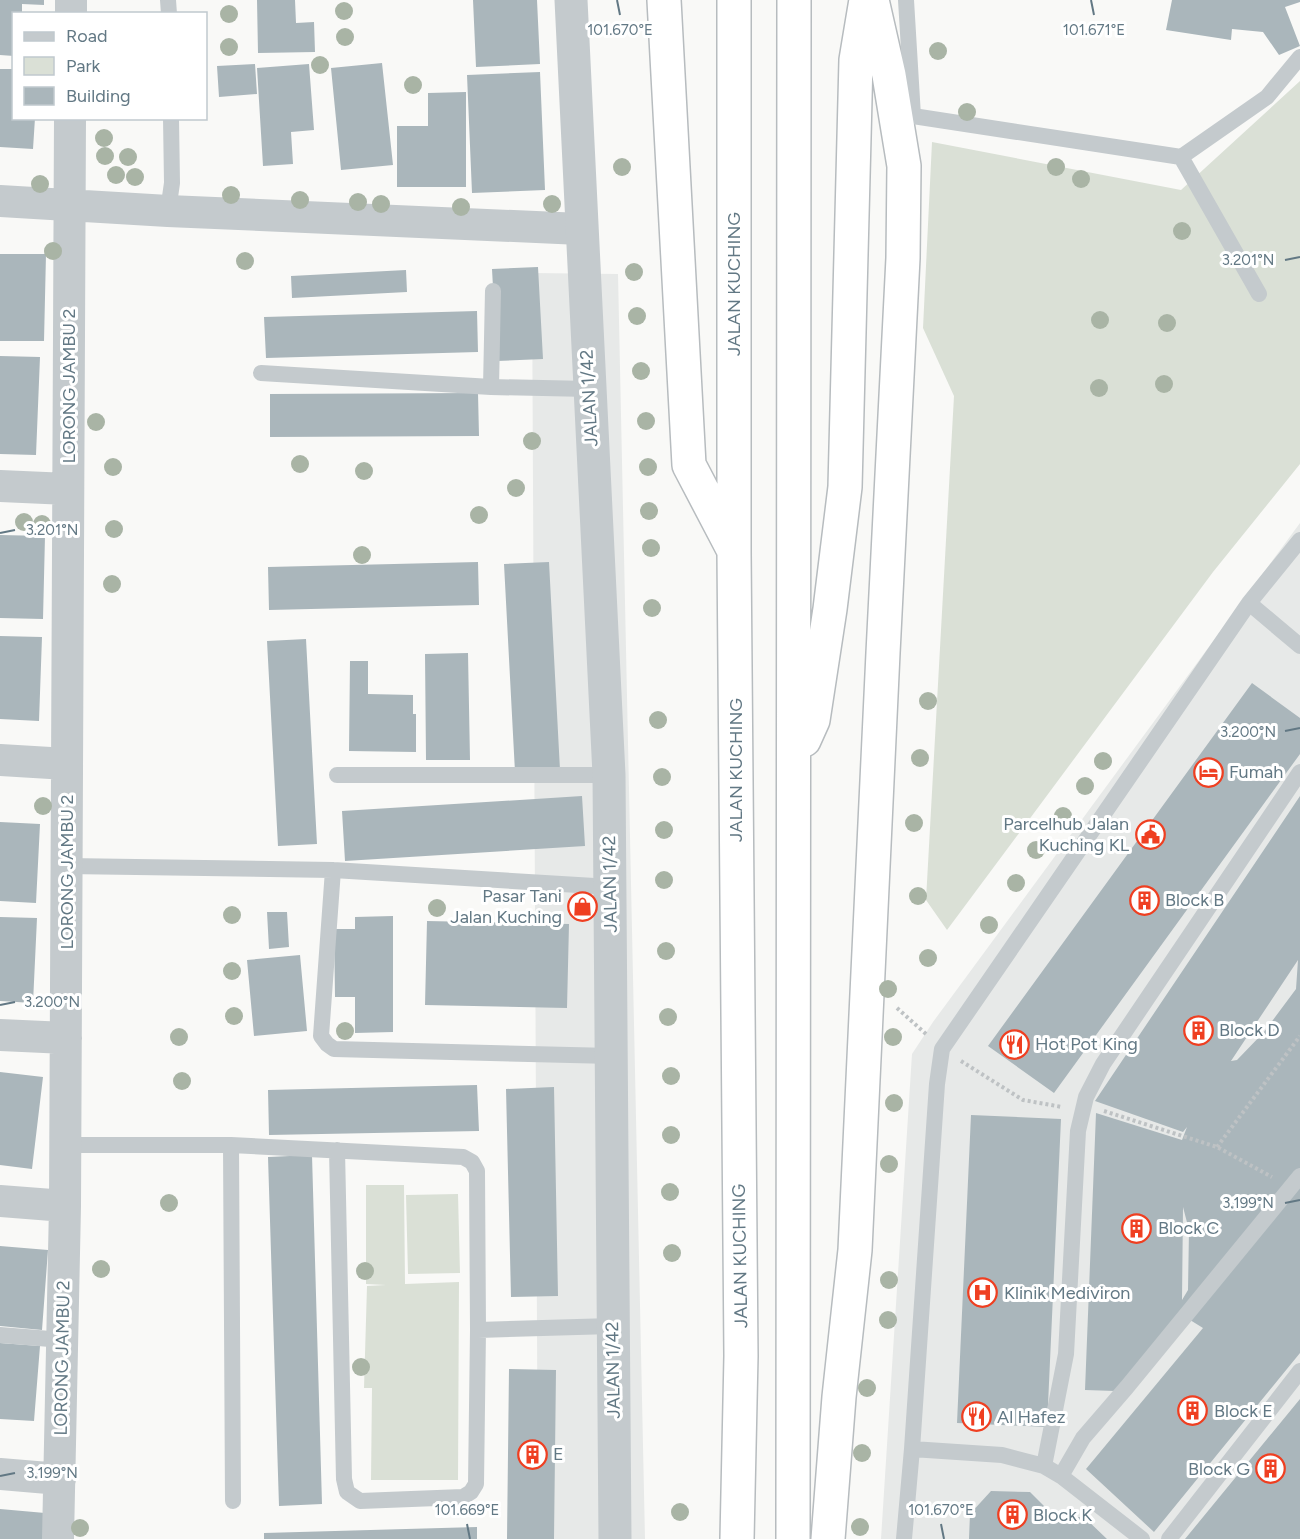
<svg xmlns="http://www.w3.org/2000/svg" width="1300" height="1539" font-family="Figtree,sans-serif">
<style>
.built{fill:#e7e9e8}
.green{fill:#dae0d6}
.building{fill:#aab6bb;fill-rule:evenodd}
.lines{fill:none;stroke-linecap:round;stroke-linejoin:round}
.trunk-casing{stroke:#b7bcbf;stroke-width:36}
.path{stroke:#bec2c4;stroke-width:4;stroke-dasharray:3 3;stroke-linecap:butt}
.service{stroke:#c4cacd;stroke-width:16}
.minor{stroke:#c4cacd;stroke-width:32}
.tertiary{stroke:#c4cacd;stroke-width:33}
.trunk{stroke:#fff;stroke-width:33}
.tree{fill:#a9b4a5}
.ticks{fill:none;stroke:#627884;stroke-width:2}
.labels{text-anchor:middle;stroke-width:6;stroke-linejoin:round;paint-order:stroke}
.street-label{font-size:18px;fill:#627884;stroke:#fff}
.poi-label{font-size:18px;fill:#627884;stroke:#fff;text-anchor:start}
.ticks-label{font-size:15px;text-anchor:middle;fill:#627884;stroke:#fff;stroke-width:6;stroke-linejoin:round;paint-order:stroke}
</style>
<rect width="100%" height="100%" fill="#f9f9f7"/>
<path class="built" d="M 532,273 L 618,274 L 645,1539 L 538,1539 Z
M 1300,523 L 1300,1539 L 881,1539 L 912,1054 L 933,1022 Z"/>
<path class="green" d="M 1300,81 L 1300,464 L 1213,572 L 947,930 L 926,900 L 954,396 L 923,328 L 932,142 L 1181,190 Z
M 366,1185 L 404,1185 L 405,1284 L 459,1282 L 458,1480 L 371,1480 L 372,1388 L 364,1388 L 367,1286 L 386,1285 L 366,1284 Z
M 458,1194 L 460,1273 L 408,1274 L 406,1195 Z"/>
<path class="building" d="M 0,0 L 44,0 L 44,5 L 22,4 L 22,14 L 14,14 L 14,56 L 0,55 Z
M 257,0 L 295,0 L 296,23 L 314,22 L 315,52 L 258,53 Z
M 473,0 L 537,0 L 540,64 L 476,67 Z
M 1172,0 L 1300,0 L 1300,2 L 1285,7 L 1300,46 L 1279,55 L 1263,32 L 1232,29 L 1231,40 L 1166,30 Z
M 382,63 L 393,165 L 341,170 L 331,68 Z
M 255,64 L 257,94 L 219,97 L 217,66 Z
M 309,64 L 314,130 L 291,132 L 293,164 L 263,166 L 257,68 Z
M 0,69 L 14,69 L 14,118 L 35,118 L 33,149 L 0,147 Z
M 540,72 L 545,190 L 472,193 L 467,75 Z
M 466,92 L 466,187 L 397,187 L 397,126 L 428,126 L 428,93 Z
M 0,254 L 46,254 L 44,341 L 0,341 Z
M 538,267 L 543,359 L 497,361 L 492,269 Z
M 406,270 L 407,292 L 292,298 L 291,276 Z
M 477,311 L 478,352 L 266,358 L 264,317 Z
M 0,356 L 40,357 L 36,455 L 0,454 Z
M 478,393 L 479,436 L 270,437 L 270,394 Z
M 0,535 L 45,536 L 43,619 L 0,618 Z
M 478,562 L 479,605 L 269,610 L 268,567 Z
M 549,562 L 560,770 L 515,772 L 504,564 Z
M 0,636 L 42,637 L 39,721 L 0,719 Z
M 306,639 L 317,844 L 278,846 L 267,641 Z
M 468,653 L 470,760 L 426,760 L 425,654 Z
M 350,661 L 368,661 L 368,694 L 413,695 L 413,714 L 416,714 L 416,752 L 349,751 Z
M 1252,683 L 1300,718 L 1300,754 L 1054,1093 L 988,1046 Z
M 582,796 L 585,846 L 345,861 L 342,811 Z
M 1300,796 L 1300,1353 L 1154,1532 L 1086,1469 L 1203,1328 L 1182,1315 L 1115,1391 L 1085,1390 L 1096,1113 L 1182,1140 L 1187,1127 L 1183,1132 L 1095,1101 ZM 1298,960 L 1296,989 L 1264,1032 L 1237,1060 L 1231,1061 ZM 1183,1207 L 1189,1230 L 1188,1290 L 1182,1300 Z
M 0,822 L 40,824 L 36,903 L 0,901 Z
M 267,912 L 287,912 L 289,947 L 269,949 Z
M 393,916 L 393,1032 L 355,1033 L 355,997 L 335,997 L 334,929 L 355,929 L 355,917 Z
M 0,917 L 37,918 L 33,1003 L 0,1001 Z
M 427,921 L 569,924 L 567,1008 L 425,1005 Z
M 300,955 L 307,1031 L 254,1036 L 247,960 Z
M 0,1072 L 43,1077 L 32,1169 L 0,1165 Z
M 477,1085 L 479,1131 L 269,1135 L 268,1090 Z
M 554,1087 L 558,1296 L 511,1297 L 506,1089 Z
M 971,1115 L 1061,1119 L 1047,1427 L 957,1423 Z
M 312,1155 L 322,1504 L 279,1506 L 268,1157 Z
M 0,1246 L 48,1250 L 42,1330 L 0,1326 Z
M 0,1343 L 40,1346 L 34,1421 L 0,1419 Z
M 509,1369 L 556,1370 L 554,1539 L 507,1539 Z
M 1300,1399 L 1300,1539 L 1185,1539 Z
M 991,1491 L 1030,1492 L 1055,1517 L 1084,1517 L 1107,1539 L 969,1539 L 970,1514 Z
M 0,1509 L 45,1513 L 43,1539 L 0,1539 Z
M 477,1527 L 477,1539 L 264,1539 L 264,1533 Z"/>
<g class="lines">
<defs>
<path id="trunk" d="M 664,0 L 689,465 L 732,547
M 734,0 L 734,552 L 741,1356 L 737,1539
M 804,740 L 813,720 L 830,609 L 845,487 L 856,60 L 866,0
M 793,1539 L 794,0
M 828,1539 L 839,1397 L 855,1250 L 883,653 L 903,258 L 904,166 L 889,75 L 872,0"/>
</defs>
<use href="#trunk" class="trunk-casing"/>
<path class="path" d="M 897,1008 L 927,1035
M 961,1061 L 1023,1100 L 1062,1107
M 1104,1111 L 1217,1147 L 1272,1177
M 1217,1147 L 1300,1036"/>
<path class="service" d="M 168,0 L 169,14
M 906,0 L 913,116 L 1181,157 L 1267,97 L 1300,57
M 1181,157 L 1259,294
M 168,211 L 172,183 L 171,118
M 261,373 L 491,387 L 493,291
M 491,387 L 589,389
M 1249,603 L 1300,646
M 337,775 L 609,775
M 67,866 L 333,870 L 611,887
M 333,870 L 321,1036 L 327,1044 L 334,1049 L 612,1056
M 65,1145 L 231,1145 L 463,1157 L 472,1162 L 477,1171 L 478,1330 L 476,1484 L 471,1492 L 463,1497 L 360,1501 L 347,1492 L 344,1479 L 337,1150
M 231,1145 L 233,1501
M 478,1330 L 612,1326
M 0,1335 L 63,1340
M 912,1449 L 1002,1455 L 1044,1466 L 1061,1476 L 1142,1539
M 1044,1466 L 1066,1354 L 1078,1131 L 1086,1097 L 1103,1064 L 1300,772
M 1061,1476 L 1083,1438 L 1127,1387 L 1300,1176
M 904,1539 L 912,1449 L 937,1084 L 942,1049 L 1249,603 L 1300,540
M 1169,1539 L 1300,1371"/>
<path class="minor" d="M 71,14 L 71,0
M 0,201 L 168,211 L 581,229
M 0,486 L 68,489
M 0,760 L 67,764
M 0,1035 L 66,1038
M 0,1201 L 65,1206
M 0,1474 L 60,1479
M 58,1539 L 65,1206 L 70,118"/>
<path class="tertiary" d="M 571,0 L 609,775 L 615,1539"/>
<use href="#trunk" class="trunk"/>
</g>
<g class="tree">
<circle cx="344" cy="11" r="9"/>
<circle cx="229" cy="14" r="9"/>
<circle cx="345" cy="37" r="9"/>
<circle cx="229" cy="47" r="9"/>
<circle cx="938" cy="51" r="9"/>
<circle cx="320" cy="65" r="9"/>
<circle cx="413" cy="85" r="9"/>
<circle cx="967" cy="112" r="9"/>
<circle cx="104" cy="138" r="9"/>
<circle cx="105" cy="156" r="9"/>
<circle cx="128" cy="157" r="9"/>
<circle cx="622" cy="167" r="9"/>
<circle cx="1056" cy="167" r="9"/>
<circle cx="116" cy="175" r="9"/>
<circle cx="135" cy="177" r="9"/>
<circle cx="1081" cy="179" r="9"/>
<circle cx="40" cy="184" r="9"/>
<circle cx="231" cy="195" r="9"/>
<circle cx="300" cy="200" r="9"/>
<circle cx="358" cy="202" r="9"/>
<circle cx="381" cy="204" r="9"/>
<circle cx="552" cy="204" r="9"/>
<circle cx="461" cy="207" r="9"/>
<circle cx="1182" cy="231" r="9"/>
<circle cx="53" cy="251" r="9"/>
<circle cx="245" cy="261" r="9"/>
<circle cx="634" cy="272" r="9"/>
<circle cx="637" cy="316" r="9"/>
<circle cx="1100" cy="320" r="9"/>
<circle cx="1167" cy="323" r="9"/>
<circle cx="641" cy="371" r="9"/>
<circle cx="1164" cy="384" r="9"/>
<circle cx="1099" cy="388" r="9"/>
<circle cx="646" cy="421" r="9"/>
<circle cx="96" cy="422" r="9"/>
<circle cx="532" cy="441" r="9"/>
<circle cx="300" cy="464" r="9"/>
<circle cx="113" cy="467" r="9"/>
<circle cx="648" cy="467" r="9"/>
<circle cx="364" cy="471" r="9"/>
<circle cx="516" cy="488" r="9"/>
<circle cx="649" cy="511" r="9"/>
<circle cx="479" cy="515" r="9"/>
<circle cx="24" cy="522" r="9"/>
<circle cx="42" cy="524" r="9"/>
<circle cx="114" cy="529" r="9"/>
<circle cx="651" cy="548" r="9"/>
<circle cx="362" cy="555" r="9"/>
<circle cx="112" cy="584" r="9"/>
<circle cx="652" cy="608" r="9"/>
<circle cx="928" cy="701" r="9"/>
<circle cx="658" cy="720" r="9"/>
<circle cx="920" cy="758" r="9"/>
<circle cx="1103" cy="761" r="9"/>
<circle cx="662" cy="777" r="9"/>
<circle cx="1085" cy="786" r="9"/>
<circle cx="43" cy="806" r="9"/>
<circle cx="1063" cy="816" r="9"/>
<circle cx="914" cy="823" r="9"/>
<circle cx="664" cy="830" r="9"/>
<circle cx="1036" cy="850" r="9"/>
<circle cx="664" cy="880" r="9"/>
<circle cx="1016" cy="883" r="9"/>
<circle cx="918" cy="896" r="9"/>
<circle cx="437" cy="908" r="9"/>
<circle cx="232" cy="915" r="9"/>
<circle cx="989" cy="925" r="9"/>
<circle cx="666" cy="951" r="9"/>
<circle cx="928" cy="958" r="9"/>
<circle cx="232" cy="971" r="9"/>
<circle cx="888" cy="989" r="9"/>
<circle cx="234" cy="1016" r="9"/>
<circle cx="668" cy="1017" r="9"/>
<circle cx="345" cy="1031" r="9"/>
<circle cx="179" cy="1037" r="9"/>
<circle cx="893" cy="1037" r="9"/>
<circle cx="671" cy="1076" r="9"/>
<circle cx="182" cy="1081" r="9"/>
<circle cx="894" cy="1103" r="9"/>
<circle cx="671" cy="1135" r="9"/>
<circle cx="889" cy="1164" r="9"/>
<circle cx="670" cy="1192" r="9"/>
<circle cx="169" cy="1203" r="9"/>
<circle cx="672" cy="1253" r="9"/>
<circle cx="101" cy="1269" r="9"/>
<circle cx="365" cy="1271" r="9"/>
<circle cx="889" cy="1280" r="9"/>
<circle cx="888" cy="1320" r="9"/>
<circle cx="361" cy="1367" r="9"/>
<circle cx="867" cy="1388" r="9"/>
<circle cx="862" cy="1453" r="9"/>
<circle cx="680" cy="1512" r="9"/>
<circle cx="860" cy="1527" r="9"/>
<circle cx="80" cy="1528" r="9"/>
</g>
<path class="ticks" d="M 617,0 L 620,15M 1091,0 L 1094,15M 1285,260 L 1300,257M 0,533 L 15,530M 1285,731 L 1300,728M 0,1005 L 15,1002M 1285,1203 L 1300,1200M 0,1476 L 15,1473M 467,1524 L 470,1539M 941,1524 L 944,1539"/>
<defs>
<symbol id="hotel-ring" viewBox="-11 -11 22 22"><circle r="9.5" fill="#fff" stroke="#ef3f21" stroke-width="1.5"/><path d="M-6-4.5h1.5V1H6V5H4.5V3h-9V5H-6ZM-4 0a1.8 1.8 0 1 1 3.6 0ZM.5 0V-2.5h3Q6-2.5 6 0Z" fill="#ef3f21"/></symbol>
<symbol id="civic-ring" viewBox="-11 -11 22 22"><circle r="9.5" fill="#fff" stroke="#ef3f21" stroke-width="1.5"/><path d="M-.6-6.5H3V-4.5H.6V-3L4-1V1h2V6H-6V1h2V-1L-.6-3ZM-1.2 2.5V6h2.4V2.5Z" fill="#ef3f21"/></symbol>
<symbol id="building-ring" viewBox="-11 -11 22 22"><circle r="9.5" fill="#fff" stroke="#ef3f21" stroke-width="1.5"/><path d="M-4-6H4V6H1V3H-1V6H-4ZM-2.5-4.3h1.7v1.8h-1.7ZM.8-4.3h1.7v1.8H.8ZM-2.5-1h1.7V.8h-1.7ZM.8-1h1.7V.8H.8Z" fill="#ef3f21"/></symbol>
<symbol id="shop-ring" viewBox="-11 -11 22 22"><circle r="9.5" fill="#fff" stroke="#ef3f21" stroke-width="1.5"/><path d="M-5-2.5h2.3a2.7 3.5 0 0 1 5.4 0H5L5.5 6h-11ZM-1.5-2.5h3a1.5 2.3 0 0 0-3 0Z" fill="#ef3f21"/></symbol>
<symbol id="restaurant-ring" viewBox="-11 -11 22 22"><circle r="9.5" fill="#fff" stroke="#ef3f21" stroke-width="1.5"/><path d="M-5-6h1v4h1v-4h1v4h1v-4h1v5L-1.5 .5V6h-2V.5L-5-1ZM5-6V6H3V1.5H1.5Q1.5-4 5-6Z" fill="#ef3f21"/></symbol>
<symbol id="hospital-ring" viewBox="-11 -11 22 22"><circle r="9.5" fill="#fff" stroke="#ef3f21" stroke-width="1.5"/><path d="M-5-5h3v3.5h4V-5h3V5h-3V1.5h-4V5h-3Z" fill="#ef3f21"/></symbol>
</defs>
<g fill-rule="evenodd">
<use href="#hotel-ring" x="1192" y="756" width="33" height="33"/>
<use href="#civic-ring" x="1134" y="818" width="33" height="33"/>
<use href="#building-ring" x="1128" y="884" width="33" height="33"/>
<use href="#shop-ring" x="566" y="890" width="33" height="33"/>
<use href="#building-ring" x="1182" y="1014" width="33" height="33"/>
<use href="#restaurant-ring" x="998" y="1028" width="33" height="33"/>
<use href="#building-ring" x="1120" y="1212" width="33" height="33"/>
<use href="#hospital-ring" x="966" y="1276" width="33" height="33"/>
<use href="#building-ring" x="1176" y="1394" width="33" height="33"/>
<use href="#restaurant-ring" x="960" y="1400" width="33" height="33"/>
<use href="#building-ring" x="516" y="1438" width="33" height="33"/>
<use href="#building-ring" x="1254" y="1452" width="33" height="33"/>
<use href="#building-ring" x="996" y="1498" width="33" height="33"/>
</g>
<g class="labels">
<g class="street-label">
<text transform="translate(734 284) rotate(-90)" y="6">JALAN KUCHING</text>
<text transform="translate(69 386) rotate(-90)" y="6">LORONG JAMBU 2</text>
<text transform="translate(589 398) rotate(-93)" y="6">JALAN 1/42</text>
<text transform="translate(736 770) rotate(-90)" y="6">JALAN KUCHING</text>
<text transform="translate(67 872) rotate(-90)" y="6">LORONG JAMBU 2</text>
<text transform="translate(610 884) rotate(-91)" y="6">JALAN 1/42</text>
<text transform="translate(740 1256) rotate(-91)" y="6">JALAN KUCHING</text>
<text transform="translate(62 1358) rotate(-89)" y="6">LORONG JAMBU 2</text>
<text transform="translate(613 1370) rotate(-91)" y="6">JALAN 1/42</text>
</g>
<g class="poi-label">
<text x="1229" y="778">Fumah</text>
<text x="1129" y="830" text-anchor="end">Parcelhub Jalan<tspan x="1129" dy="21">Kuching KL</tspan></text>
<text x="562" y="902" text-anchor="end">Pasar Tani<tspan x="562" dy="21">Jalan Kuching</tspan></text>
<text x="1165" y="906">Block B</text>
<text x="1219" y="1036">Block D</text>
<text x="1035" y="1050">Hot Pot King</text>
<text x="1158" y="1234">Block C</text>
<text x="1004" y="1299">Klinik Mediviron</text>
<text x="1214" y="1417">Block E</text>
<text x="997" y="1423">Al Hafez</text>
<text x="553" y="1460">E</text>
<text x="1250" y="1475" text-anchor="end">Block G</text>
<text x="1033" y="1521">Block K</text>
</g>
</g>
<g class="ticks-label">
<text x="620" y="35">101.670°E</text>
<text x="1094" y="35">101.671°E</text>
<text x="1248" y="265">3.201°N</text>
<text x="52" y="535">3.201°N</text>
<text x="1248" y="737">3.200°N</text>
<text x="52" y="1007">3.200°N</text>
<text x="1248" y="1208">3.199°N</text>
<text x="52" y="1478">3.199°N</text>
<text x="467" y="1515">101.669°E</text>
<text x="941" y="1515">101.670°E</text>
</g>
<rect x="12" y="12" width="195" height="108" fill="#ffffff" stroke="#c0c9ce" stroke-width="1.5"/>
<rect x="24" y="32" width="30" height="9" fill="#c4cacd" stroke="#c0c9ce" stroke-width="1.5"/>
<text x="66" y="42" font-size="18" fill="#627884">Road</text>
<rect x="24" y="57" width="30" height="18" fill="#dae0d6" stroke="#c0c9ce" stroke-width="1.5"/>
<text x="66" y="72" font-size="18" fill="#627884">Park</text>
<rect x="24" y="87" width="30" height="18" fill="#aab6bb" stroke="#c0c9ce" stroke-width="1.5"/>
<text x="66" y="102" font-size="18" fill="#627884">Building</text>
</svg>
